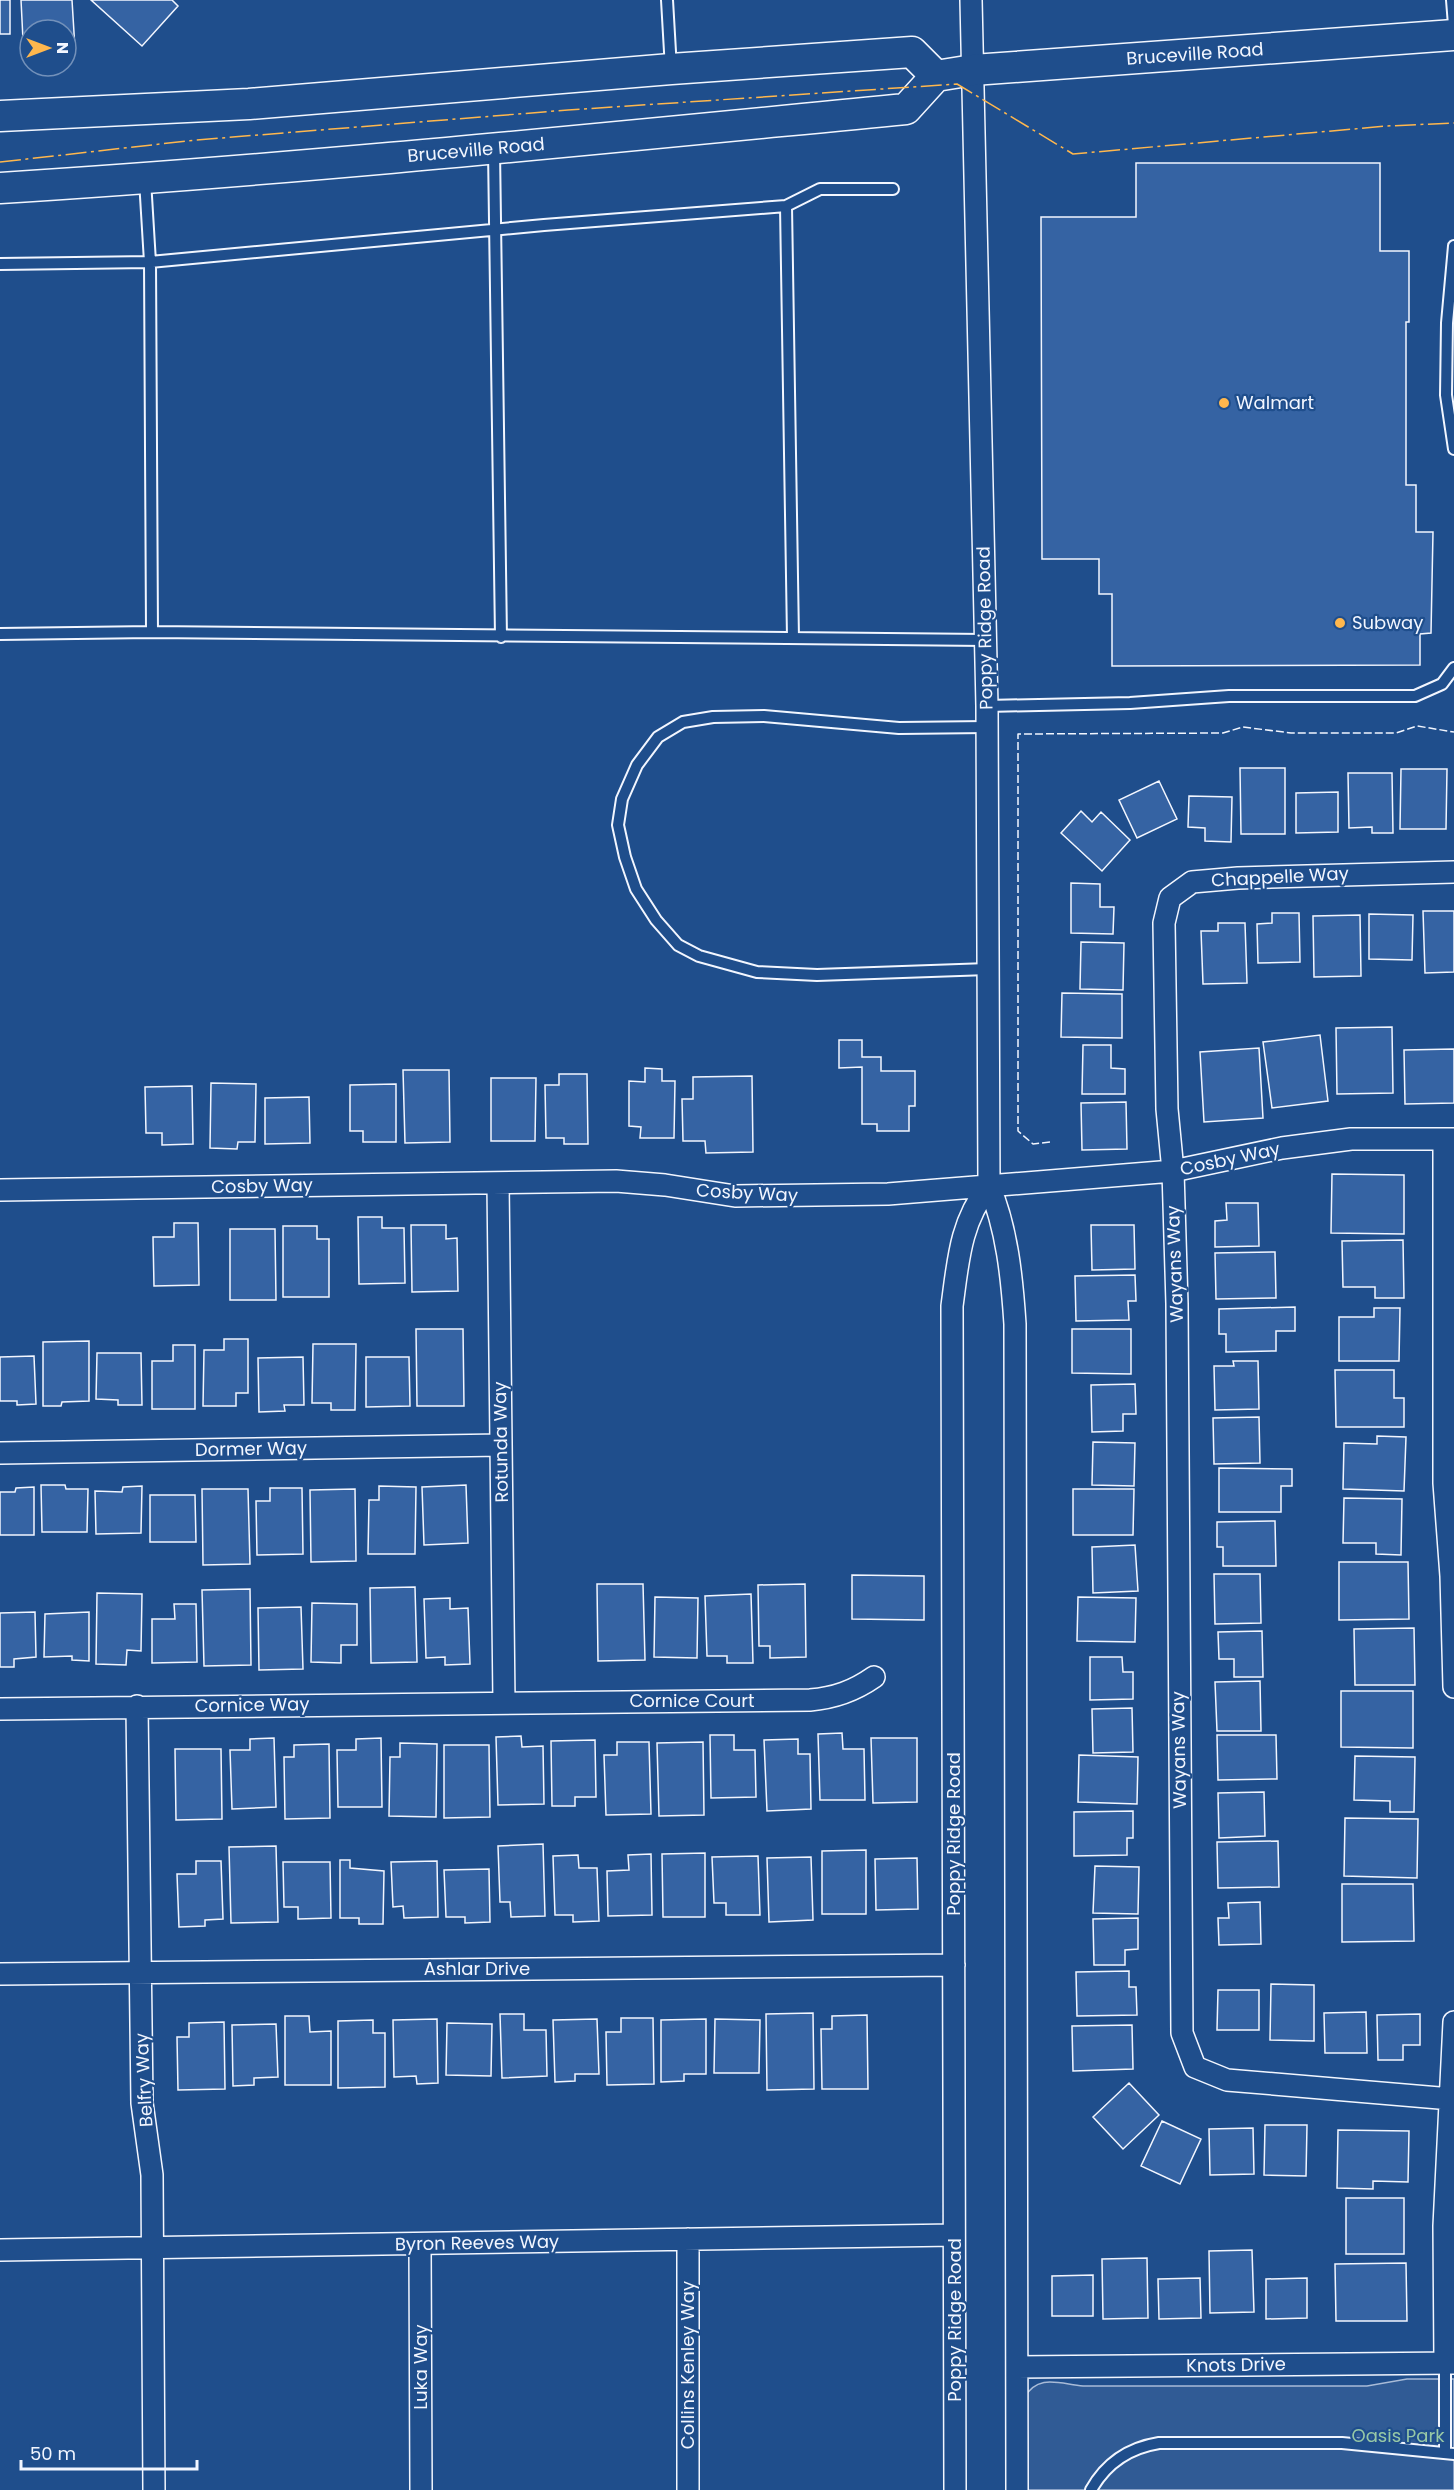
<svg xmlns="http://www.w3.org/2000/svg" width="1454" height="2490" font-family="Poppins,sans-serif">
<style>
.green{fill:#305b95;stroke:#a8bbd7;stroke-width:1.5}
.building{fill:#3563a3;stroke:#f2f6ff;stroke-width:1.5}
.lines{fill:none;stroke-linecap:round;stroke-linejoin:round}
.service-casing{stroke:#f2f6ff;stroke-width:14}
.minor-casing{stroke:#f2f6ff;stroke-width:24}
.secondary-casing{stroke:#f2f6ff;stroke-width:33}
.service{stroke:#1f4e8c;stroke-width:10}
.minor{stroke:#1f4e8c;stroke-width:21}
.secondary{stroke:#1f4e8c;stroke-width:30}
.fence{stroke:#f2f6ff;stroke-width:1.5;stroke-dasharray:8 3;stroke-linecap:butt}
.power{stroke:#ffb74d;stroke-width:1.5;stroke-dasharray:21 4.5 3 4.5;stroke-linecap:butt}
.poi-dot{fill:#ffb74d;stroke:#1f4e8c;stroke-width:2}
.labels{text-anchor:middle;stroke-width:4.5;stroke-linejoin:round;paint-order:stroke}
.street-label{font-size:18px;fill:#f2f6ff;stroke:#1f4e8c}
.poi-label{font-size:18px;fill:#f2f6ff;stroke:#1f4e8c;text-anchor:start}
.park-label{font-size:18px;fill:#97c8a6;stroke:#1f4e8c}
</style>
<rect width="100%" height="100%" fill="#1f4e8c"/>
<path class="green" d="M 1407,2379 L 1454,2379 L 1454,2490 L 1028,2490 L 1028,2438 L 1024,2398 C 1038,2373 1060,2384 1083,2386 L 1367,2386 Z"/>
<path class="building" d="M 0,0 L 10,0 L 10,34 L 0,34 Z
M 21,0 L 72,0 L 75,49 L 66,49 L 66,30 L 30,30 L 30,40 L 23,40 Z
M 91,0 L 172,0 L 178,6 L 142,46 Z
M 1136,163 L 1380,163 L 1380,251 L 1409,251 L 1409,322 L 1406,322 L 1406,485 L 1416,485 L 1416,532 L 1433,532 L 1431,633 L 1420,634 L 1420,665 L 1112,666 L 1112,594 L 1099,594 L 1099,559 L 1042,559 L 1041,217 L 1136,217 Z
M 1240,768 L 1285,768 L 1285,834 L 1241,834 Z
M 1401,769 L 1447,769 L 1446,829 L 1400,829 Z
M 1348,773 L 1392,773 L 1393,833 L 1372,833 L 1372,827 L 1349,828 Z
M 1159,781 L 1177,819 L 1137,838 L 1119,800 Z
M 1338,792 L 1338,832 L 1296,833 L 1296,793 Z
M 1189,796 L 1232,797 L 1231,842 L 1205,841 L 1205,828 L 1188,827 Z
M 1081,811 L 1092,822 L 1101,812 L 1130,840 L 1102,871 L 1061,833 Z
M 1071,883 L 1100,884 L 1100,907 L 1114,907 L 1113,934 L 1071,933 Z
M 1423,911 L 1454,911 L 1454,972 L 1425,973 Z
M 1272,913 L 1299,913 L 1300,962 L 1258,963 L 1257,924 L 1272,923 Z
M 1369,914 L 1413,915 L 1412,960 L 1369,959 Z
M 1360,915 L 1361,976 L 1314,977 L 1313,916 Z
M 1218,923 L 1245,923 L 1247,983 L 1203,984 L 1201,931 L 1218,931 Z
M 1081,942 L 1124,943 L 1123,990 L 1080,989 Z
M 1062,993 L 1122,994 L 1122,1038 L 1061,1037 Z
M 1392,1027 L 1393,1093 L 1337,1094 L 1336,1028 Z
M 1320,1035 L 1328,1101 L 1272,1108 L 1263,1042 Z
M 839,1040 L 862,1040 L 862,1057 L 881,1057 L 881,1071 L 915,1071 L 915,1106 L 909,1106 L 909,1131 L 877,1131 L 877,1124 L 862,1124 L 862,1067 L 839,1068 Z
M 1083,1045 L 1111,1045 L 1111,1068 L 1125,1069 L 1125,1094 L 1082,1094 Z
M 1259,1048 L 1263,1118 L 1204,1122 L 1200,1052 Z
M 1454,1049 L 1454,1103 L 1405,1104 L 1404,1050 Z
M 645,1068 L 662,1069 L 662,1081 L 675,1081 L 674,1138 L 640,1138 L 641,1127 L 629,1126 L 629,1081 L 645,1082 Z
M 403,1070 L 449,1070 L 450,1142 L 405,1143 Z
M 559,1074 L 587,1074 L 588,1144 L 564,1144 L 564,1138 L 546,1138 L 545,1085 L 559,1085 Z
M 752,1076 L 753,1152 L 706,1153 L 705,1141 L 683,1141 L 682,1099 L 693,1099 L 693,1077 Z
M 491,1078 L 536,1078 L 535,1141 L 491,1141 Z
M 211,1083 L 256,1084 L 255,1142 L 238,1142 L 237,1149 L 210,1148 Z
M 396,1084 L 396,1142 L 363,1142 L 363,1131 L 350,1131 L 350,1085 Z
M 192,1086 L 193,1144 L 162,1145 L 162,1133 L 146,1133 L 145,1087 Z
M 309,1097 L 310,1143 L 265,1144 L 265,1098 Z
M 1126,1102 L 1127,1149 L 1082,1150 L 1081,1103 Z
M 1332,1174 L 1404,1175 L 1404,1234 L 1331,1233 Z
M 1226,1203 L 1258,1203 L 1259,1246 L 1215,1247 L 1215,1221 L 1227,1220 Z
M 358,1217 L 382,1217 L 382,1228 L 404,1228 L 405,1283 L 359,1284 Z
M 174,1223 L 198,1223 L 199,1285 L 154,1286 L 153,1237 L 174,1237 Z
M 411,1225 L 446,1225 L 446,1239 L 457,1238 L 458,1291 L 412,1292 Z
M 1091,1225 L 1134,1225 L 1135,1269 L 1092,1270 Z
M 283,1226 L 317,1226 L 317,1239 L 329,1239 L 329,1297 L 283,1297 Z
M 230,1229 L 275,1229 L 276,1300 L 230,1300 Z
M 1403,1240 L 1404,1298 L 1375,1298 L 1375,1287 L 1343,1287 L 1342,1241 Z
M 1275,1252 L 1276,1298 L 1216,1299 L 1215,1253 Z
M 1135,1275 L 1136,1301 L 1128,1301 L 1129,1320 L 1076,1321 L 1075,1276 Z
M 1295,1307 L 1295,1331 L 1276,1331 L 1276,1351 L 1226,1352 L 1226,1334 L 1219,1334 L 1219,1309 Z
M 1374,1308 L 1400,1308 L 1399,1361 L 1339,1361 L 1339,1317 L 1374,1317 Z
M 416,1329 L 463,1329 L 464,1406 L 417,1406 Z
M 1072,1329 L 1131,1329 L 1131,1374 L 1072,1373 Z
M 224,1339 L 248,1339 L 248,1393 L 236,1393 L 236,1406 L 203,1406 L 204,1350 L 224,1350 Z
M 89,1341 L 89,1401 L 62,1402 L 61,1406 L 43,1406 L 43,1342 Z
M 313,1344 L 356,1344 L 355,1410 L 331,1410 L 331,1403 L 312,1403 Z
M 173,1345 L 195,1345 L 195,1409 L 152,1409 L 152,1361 L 173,1361 Z
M 97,1353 L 141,1353 L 142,1405 L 118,1405 L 118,1400 L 96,1399 Z
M 34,1356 L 36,1404 L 17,1405 L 17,1401 L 0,1401 L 0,1357 Z
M 303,1357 L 304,1405 L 284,1405 L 285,1411 L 259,1412 L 258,1358 Z
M 366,1357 L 409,1357 L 410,1406 L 366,1407 Z
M 1233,1361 L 1258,1361 L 1259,1409 L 1215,1410 L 1214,1366 L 1234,1366 Z
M 1335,1370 L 1394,1370 L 1394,1398 L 1404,1398 L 1404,1427 L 1336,1427 Z
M 1135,1384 L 1136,1414 L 1123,1414 L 1123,1431 L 1092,1432 L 1091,1385 Z
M 1259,1417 L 1260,1463 L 1214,1464 L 1213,1418 Z
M 1377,1436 L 1406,1437 L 1404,1491 L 1343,1489 L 1344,1443 L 1377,1444 Z
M 1093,1442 L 1135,1443 L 1134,1486 L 1092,1485 Z
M 1219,1468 L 1292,1469 L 1292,1486 L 1281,1486 L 1281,1512 L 1219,1512 Z
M 41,1485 L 65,1485 L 66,1489 L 88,1489 L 87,1532 L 42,1532 Z
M 466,1485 L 468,1543 L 424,1545 L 422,1487 Z
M 142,1486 L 141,1533 L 96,1534 L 95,1491 L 122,1492 L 123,1487 Z
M 379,1486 L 416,1487 L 415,1554 L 368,1554 L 369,1500 L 379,1500 Z
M 34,1487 L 34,1535 L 0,1535 L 0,1492 L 15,1492 L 16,1488 Z
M 270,1488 L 302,1488 L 303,1554 L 257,1555 L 256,1501 L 270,1501 Z
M 202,1489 L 248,1489 L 250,1564 L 203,1565 Z
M 355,1489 L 356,1561 L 311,1562 L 310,1490 Z
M 1073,1489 L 1134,1489 L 1133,1535 L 1073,1535 Z
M 150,1495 L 195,1495 L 196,1542 L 150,1542 Z
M 1344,1498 L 1402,1499 L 1401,1555 L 1376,1554 L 1376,1543 L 1343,1543 Z
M 1275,1521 L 1276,1566 L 1223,1566 L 1223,1547 L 1217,1547 L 1217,1522 Z
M 1135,1545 L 1138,1591 L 1093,1593 L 1092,1547 Z
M 1339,1562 L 1408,1562 L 1409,1619 L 1339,1620 Z
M 1214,1574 L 1260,1574 L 1261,1623 L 1215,1624 Z
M 852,1575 L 924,1576 L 924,1620 L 852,1619 Z
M 597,1584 L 643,1584 L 645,1660 L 598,1661 Z
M 805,1584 L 806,1657 L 770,1658 L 770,1646 L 759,1646 L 758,1585 Z
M 415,1587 L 417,1662 L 371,1663 L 370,1588 Z
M 250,1589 L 251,1665 L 204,1666 L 202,1590 Z
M 97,1593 L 142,1594 L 141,1651 L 127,1650 L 126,1665 L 96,1664 Z
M 751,1594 L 753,1663 L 727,1663 L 727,1656 L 707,1656 L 705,1596 Z
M 655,1597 L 698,1598 L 697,1658 L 654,1657 Z
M 1078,1597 L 1136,1598 L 1135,1642 L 1077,1641 Z
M 450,1598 L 450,1609 L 468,1608 L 470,1664 L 445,1665 L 445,1657 L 426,1658 L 424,1599 Z
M 312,1603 L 357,1604 L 357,1645 L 341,1645 L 341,1663 L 311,1662 Z
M 174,1604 L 196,1604 L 197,1662 L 152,1663 L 152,1619 L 175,1619 Z
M 301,1607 L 303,1669 L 259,1670 L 258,1608 Z
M 35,1612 L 36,1657 L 14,1659 L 14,1667 L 0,1667 L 0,1613 Z
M 89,1612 L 89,1661 L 72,1660 L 72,1656 L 44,1657 L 45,1614 Z
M 1414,1628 L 1415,1685 L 1355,1685 L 1354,1629 Z
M 1262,1631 L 1263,1677 L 1234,1677 L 1234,1659 L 1219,1659 L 1218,1632 Z
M 1090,1657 L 1122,1657 L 1123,1672 L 1133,1672 L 1133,1699 L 1090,1700 Z
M 1260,1681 L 1261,1731 L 1217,1731 L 1215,1682 Z
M 1341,1691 L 1413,1691 L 1413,1748 L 1341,1747 Z
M 1132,1708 L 1133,1752 L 1093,1753 L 1092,1709 Z
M 842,1733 L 843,1749 L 864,1749 L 865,1800 L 820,1800 L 818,1734 Z
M 710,1735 L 734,1735 L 734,1750 L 755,1750 L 756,1797 L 711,1798 Z
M 1217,1735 L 1276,1735 L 1277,1779 L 1218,1780 Z
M 521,1736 L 522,1747 L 543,1746 L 544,1804 L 498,1805 L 496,1737 Z
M 274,1738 L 276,1807 L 232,1809 L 230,1750 L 250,1750 L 250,1739 Z
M 381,1738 L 382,1807 L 338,1807 L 337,1750 L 356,1750 L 356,1739 Z
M 871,1738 L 917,1738 L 917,1802 L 873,1803 Z
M 798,1739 L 798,1754 L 810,1754 L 811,1809 L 767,1811 L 764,1740 Z
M 595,1740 L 596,1797 L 575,1797 L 575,1806 L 552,1806 L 551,1741 Z
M 617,1742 L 649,1742 L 651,1814 L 606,1815 L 604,1755 L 617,1755 Z
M 703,1742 L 704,1815 L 659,1816 L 657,1743 Z
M 400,1743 L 437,1744 L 436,1817 L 389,1816 L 390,1757 L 400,1757 Z
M 329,1744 L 330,1818 L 285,1819 L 284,1757 L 294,1757 L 294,1745 Z
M 444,1745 L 489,1745 L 490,1817 L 444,1818 Z
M 175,1749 L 221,1749 L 222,1819 L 176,1820 Z
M 1079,1755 L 1138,1757 L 1137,1804 L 1078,1802 Z
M 1355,1756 L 1415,1757 L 1414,1812 L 1390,1812 L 1390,1801 L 1354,1800 Z
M 1264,1792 L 1265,1836 L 1219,1838 L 1218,1793 Z
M 1133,1811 L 1133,1838 L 1127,1838 L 1127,1855 L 1074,1856 L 1074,1812 Z
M 1345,1818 L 1418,1819 L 1417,1878 L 1344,1876 Z
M 1278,1841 L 1279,1887 L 1218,1888 L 1217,1842 Z
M 543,1844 L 545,1916 L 511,1917 L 510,1902 L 500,1902 L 498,1846 Z
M 276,1846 L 278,1922 L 231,1923 L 229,1847 Z
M 866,1850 L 866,1914 L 822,1914 L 822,1851 Z
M 705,1853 L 705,1917 L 663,1917 L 662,1854 Z
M 651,1854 L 652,1915 L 608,1916 L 607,1871 L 629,1870 L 628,1855 Z
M 578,1855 L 579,1868 L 597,1868 L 599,1921 L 573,1922 L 573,1915 L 555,1915 L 553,1856 Z
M 758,1856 L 760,1915 L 726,1915 L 726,1903 L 714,1903 L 712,1857 Z
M 811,1857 L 813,1920 L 769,1922 L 767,1858 Z
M 917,1858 L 918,1909 L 876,1910 L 875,1859 Z
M 340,1860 L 350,1860 L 350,1868 L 384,1871 L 383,1924 L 359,1924 L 359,1918 L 340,1918 Z
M 196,1861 L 221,1861 L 223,1919 L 205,1920 L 205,1926 L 179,1927 L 177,1874 L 196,1874 Z
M 437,1861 L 438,1917 L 404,1918 L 403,1906 L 393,1907 L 391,1862 Z
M 283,1862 L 330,1862 L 331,1918 L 298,1919 L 298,1907 L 284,1907 Z
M 1095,1866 L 1139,1867 L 1138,1914 L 1093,1913 Z
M 489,1869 L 490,1922 L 465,1923 L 465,1917 L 446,1917 L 444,1870 Z
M 1342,1884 L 1413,1884 L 1414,1941 L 1342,1942 Z
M 1260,1902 L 1261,1944 L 1219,1945 L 1218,1918 L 1229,1918 L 1228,1903 Z
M 1138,1918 L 1138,1949 L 1125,1950 L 1125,1965 L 1094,1965 L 1093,1919 Z
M 1129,1971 L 1129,1987 L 1136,1987 L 1137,2015 L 1077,2016 L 1076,1972 Z
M 1271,1984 L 1314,1985 L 1314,2041 L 1270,2040 Z
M 1218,1990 L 1259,1990 L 1259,2030 L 1217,2030 Z
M 1366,2012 L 1367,2053 L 1325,2053 L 1324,2013 Z
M 813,2013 L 814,2089 L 767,2090 L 766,2014 Z
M 500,2014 L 524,2014 L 524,2030 L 546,2030 L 547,2076 L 502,2078 Z
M 1420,2014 L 1420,2045 L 1403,2045 L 1403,2060 L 1378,2060 L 1377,2015 Z
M 867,2015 L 868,2089 L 822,2089 L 821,2029 L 832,2029 L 832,2016 Z
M 285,2016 L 309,2016 L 310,2032 L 331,2031 L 331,2085 L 285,2085 Z
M 621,2018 L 653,2018 L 654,2084 L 607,2085 L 606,2032 L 621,2032 Z
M 437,2019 L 438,2083 L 417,2084 L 416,2076 L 394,2077 L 393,2020 Z
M 597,2019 L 599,2074 L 575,2074 L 575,2081 L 555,2082 L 553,2020 Z
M 706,2019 L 706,2074 L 684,2074 L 684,2081 L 661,2082 L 661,2020 Z
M 715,2019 L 760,2020 L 759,2073 L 714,2073 Z
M 373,2020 L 373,2033 L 385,2033 L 385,2087 L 338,2088 L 338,2021 Z
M 224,2022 L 225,2089 L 178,2090 L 177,2037 L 189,2037 L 189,2023 Z
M 447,2023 L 492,2024 L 491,2076 L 446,2075 Z
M 276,2024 L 278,2077 L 254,2078 L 254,2085 L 233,2086 L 232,2025 Z
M 1132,2025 L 1133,2069 L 1073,2071 L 1072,2026 Z
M 1129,2083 L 1159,2115 L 1123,2149 L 1093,2117 Z
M 1162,2121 L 1201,2139 L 1180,2184 L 1141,2166 Z
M 1265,2125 L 1307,2125 L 1306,2176 L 1264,2175 Z
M 1253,2128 L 1254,2174 L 1210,2175 L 1209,2129 Z
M 1338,2130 L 1409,2131 L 1408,2182 L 1373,2181 L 1373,2189 L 1337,2188 Z
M 1346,2198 L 1404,2198 L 1404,2254 L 1346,2254 Z
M 1252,2250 L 1254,2312 L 1210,2313 L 1209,2251 Z
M 1147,2258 L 1148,2318 L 1103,2319 L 1102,2259 Z
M 1406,2263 L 1407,2321 L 1336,2321 L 1335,2264 Z
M 1093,2275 L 1093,2316 L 1052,2316 L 1052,2276 Z
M 1200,2278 L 1201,2318 L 1159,2319 L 1158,2279 Z
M 1307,2278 L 1307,2318 L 1266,2319 L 1266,2279 Z"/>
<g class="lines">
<defs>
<path id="service" d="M 667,0 L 671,69
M 1452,0 L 1454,25
M 494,151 L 501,637
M 145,180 L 150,262 L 152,632
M 786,206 L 793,638
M 1454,246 L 1447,323 L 1446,395 L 1454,449
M 0,264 L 150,262 L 544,225 L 786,206 L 820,189 L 893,189
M 0,634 L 152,632 L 986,640
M 987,706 L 1130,703 L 1229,696 L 1415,696 L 1442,684 L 1454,668
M 987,727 L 899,728 L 764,716 L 713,717 L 683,722 L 658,737 L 637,765 L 622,799 L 618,825 L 625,857 L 636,889 L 656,920 L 678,945 L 699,956 L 757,972 L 817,975 L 988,969
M 1445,2363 L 1445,2453
M 1091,2490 C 1106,2463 1128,2448 1159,2443 L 1342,2443 L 1454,2454"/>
<path id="minor" d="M 971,0 L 987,706 L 989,1186 C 1007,1228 1012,1278 1015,1324 L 1017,2490
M 1444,1140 L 1444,1483 L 1451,1576 L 1454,1687
M 498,1183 L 504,1702
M 0,1190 L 616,1181 L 665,1185 L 735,1196 L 888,1194 L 1173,1171 L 1282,1148 L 1351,1139 L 1454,1139
M 0,1453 L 501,1445
M 137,1706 L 142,2103 L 152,2175 L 154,2490
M 0,1709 L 810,1700 C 835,1698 854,1691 874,1677
M 0,1974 L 954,1965
M 1451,2099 L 1227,2080 L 1195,2067 L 1182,2033 L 1177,1304 L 1173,1171 L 1167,1109 L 1164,923 L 1170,898 L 1192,882 L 1238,878 L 1454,872
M 688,2239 L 688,2490
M 420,2244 L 421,2490
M 0,2250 L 954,2235
M 1445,2363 L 1444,2226 L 1454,2022
M 1017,2367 L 1454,2363
M 955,2490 L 952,1306 C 958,1262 960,1222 989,1186"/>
<path id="secondary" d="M 0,116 L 249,104 L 671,69 L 912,52 L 936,76
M 0,188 C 303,169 605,138 906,109 L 936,76 L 973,70 L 1454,35"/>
</defs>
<use href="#service" class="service-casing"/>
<use href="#minor" class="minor-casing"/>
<use href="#secondary" class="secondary-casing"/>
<use href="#service" class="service"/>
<use href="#minor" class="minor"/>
<use href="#secondary" class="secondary"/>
<path class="fence" d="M 1050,1142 L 1033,1144 L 1018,1131 L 1018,734 L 1223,733 L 1243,727 L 1291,733 L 1396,733 L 1417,726 L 1454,732"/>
<path class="power" d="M 0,162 L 196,140 L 568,110 L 957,84 L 1073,154 L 1387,126 L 1454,123"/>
</g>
<g class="poi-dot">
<circle cx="1224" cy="403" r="6"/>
<circle cx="1340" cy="623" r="6"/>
</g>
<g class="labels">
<g class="street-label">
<text transform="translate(1195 54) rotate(-4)" y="6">Bruceville Road</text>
<text transform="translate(476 150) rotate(-5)" y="6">Bruceville Road</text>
<text transform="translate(985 628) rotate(-91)" y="6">Poppy Ridge Road</text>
<text transform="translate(1280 877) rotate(-3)" y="6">Chappelle Way</text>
<text transform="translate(1230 1159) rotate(-12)" y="6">Cosby Way</text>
<text transform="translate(262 1186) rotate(-1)" y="6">Cosby Way</text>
<text transform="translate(747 1193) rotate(3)" y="6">Cosby Way</text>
<text transform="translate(1175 1264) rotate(-92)" y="6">Wayans Way</text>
<text transform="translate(501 1442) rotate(-91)" y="6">Rotunda Way</text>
<text transform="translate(251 1449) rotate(-1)" y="6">Dormer Way</text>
<text x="692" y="1707">Cornice Court</text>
<text transform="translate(252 1705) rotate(-1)" y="6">Cornice Way</text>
<text transform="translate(1179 1750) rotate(-91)" y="6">Wayans Way</text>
<text transform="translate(954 1834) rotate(-90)" y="6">Poppy Ridge Road</text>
<text x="477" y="1975">Ashlar Drive</text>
<text transform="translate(144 2080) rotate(-93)" y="6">Belfry Way</text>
<text transform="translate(477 2243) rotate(-1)" y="6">Byron Reeves Way</text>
<text transform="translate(955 2320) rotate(-90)" y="6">Poppy Ridge Road</text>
<text transform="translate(688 2365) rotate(-90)" y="6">Collins Kenley Way</text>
<text transform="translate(1236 2365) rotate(-1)" y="6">Knots Drive</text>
<text transform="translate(421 2367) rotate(-90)" y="6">Luka Way</text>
</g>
<g class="poi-label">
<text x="1236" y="409">Walmart</text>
<text x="1352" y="629">Subway</text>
</g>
<g class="park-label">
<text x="1398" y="2442">Oasis Park</text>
</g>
</g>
<g transform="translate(48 48) rotate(90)"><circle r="28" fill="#1f4e8c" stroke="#7391ba" stroke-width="1.5"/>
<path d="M0-4.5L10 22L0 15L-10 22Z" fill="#ffb74d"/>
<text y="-9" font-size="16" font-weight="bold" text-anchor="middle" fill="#f2f6ff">N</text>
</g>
<path d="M21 2460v9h176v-9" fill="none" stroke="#f2f6ff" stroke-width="3"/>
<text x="30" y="2460" font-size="18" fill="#f2f6ff" stroke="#1f4e8c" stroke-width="4.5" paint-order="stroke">50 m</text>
</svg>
